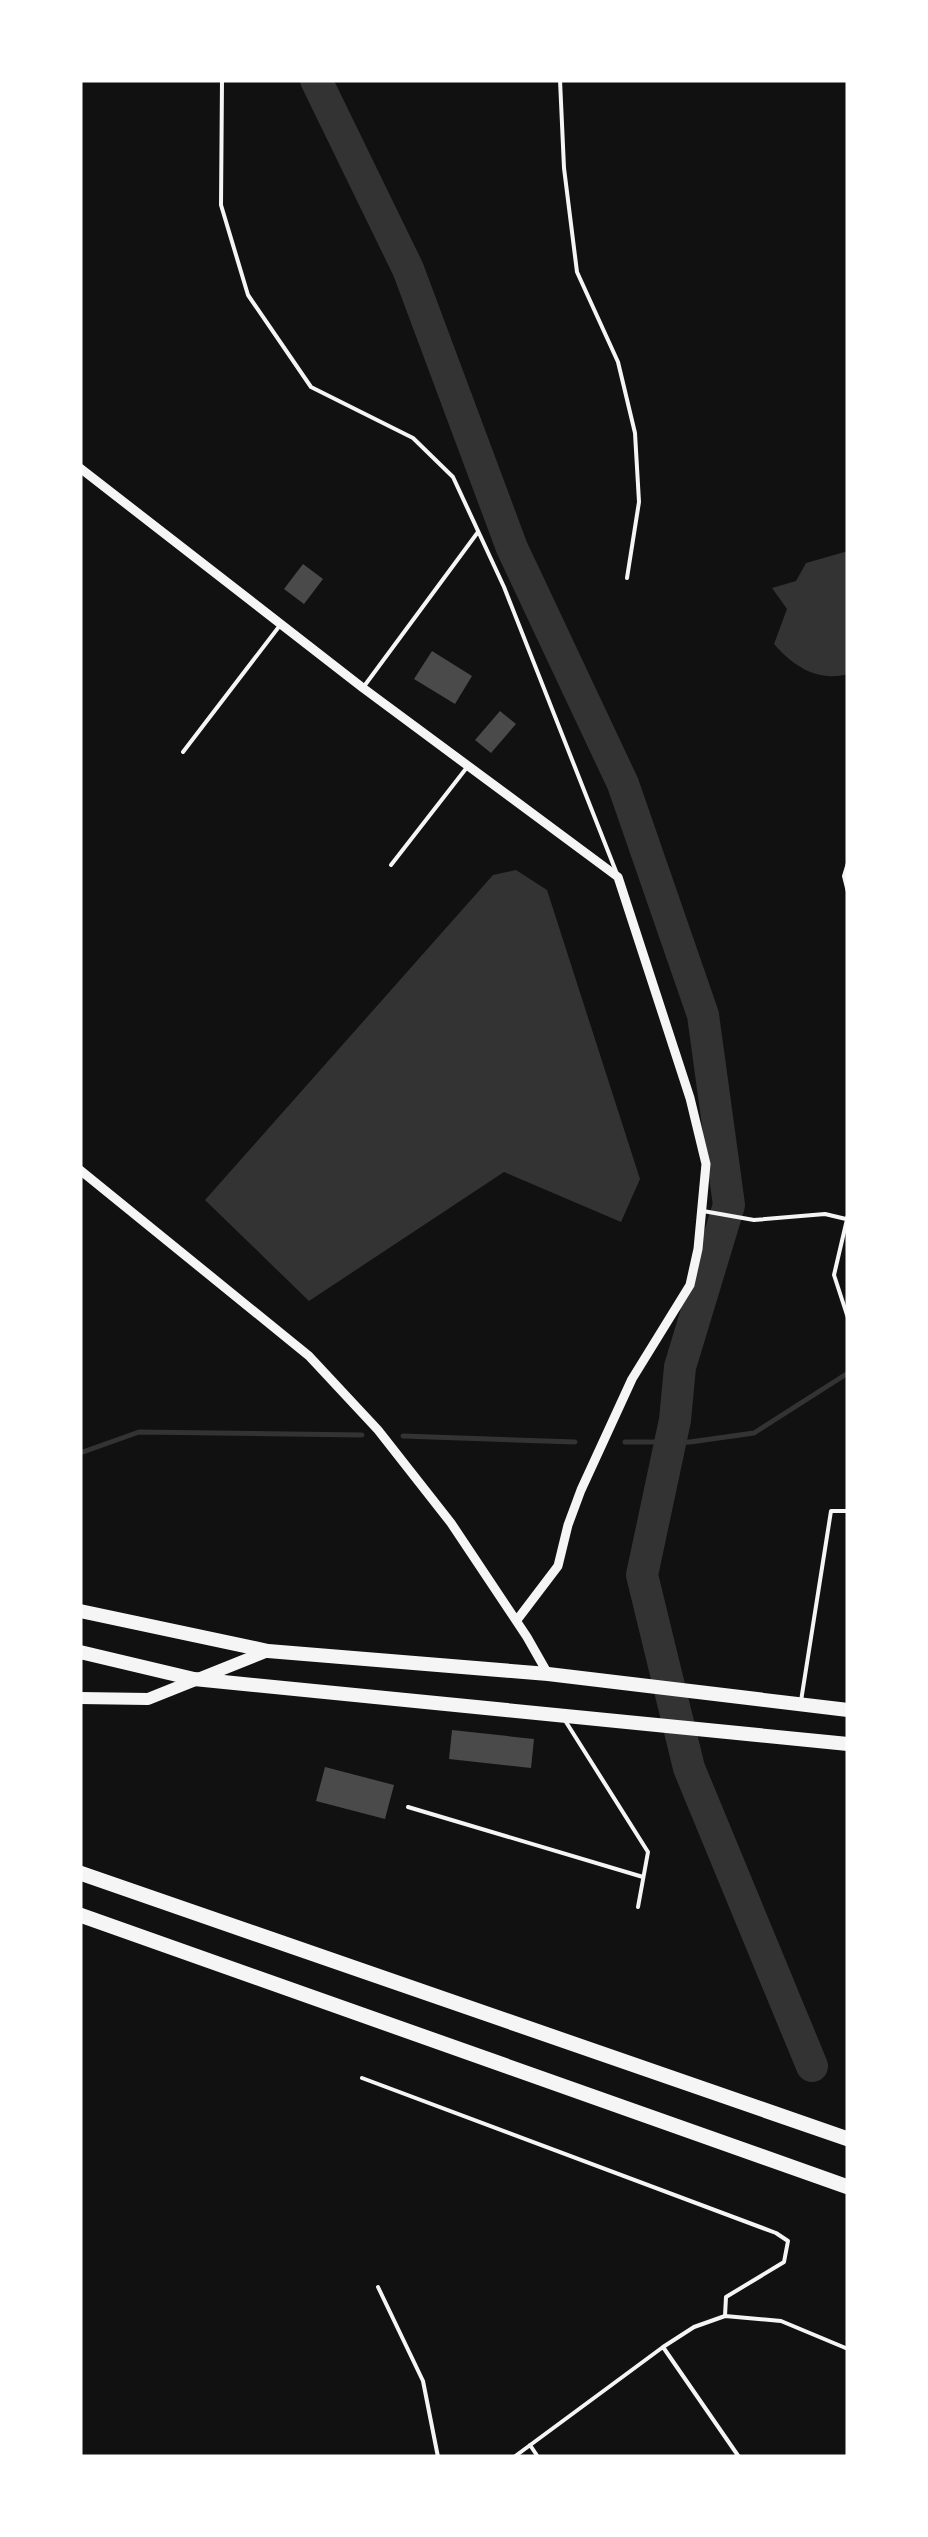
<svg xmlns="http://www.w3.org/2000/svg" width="928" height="2537" font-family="'IBM Plex Sans',sans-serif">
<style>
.water{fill:#333}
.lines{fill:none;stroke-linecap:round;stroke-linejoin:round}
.stream{stroke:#333;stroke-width:5}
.river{stroke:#333;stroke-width:32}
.building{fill:#4a4a4a}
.service{stroke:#f5f5f5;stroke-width:4}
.minor{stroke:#f5f5f5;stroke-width:9}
.secondary{stroke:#f5f5f5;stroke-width:12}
.primary{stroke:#f5f5f5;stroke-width:14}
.motorway{stroke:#f5f5f5;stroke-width:15}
</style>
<rect width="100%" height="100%" fill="#111"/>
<path class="water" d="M 848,551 L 848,674 C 818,682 794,667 774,644 L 787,609 L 772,588 L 796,581 L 806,563 Z
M 516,870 L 547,890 L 640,1179 L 621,1222 L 504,1172 L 309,1301 L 205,1200 L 493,875 Z"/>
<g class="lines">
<path class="stream" d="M 403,1436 L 575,1442
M 625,1442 L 690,1442 L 754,1433 L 848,1373
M 80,1453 L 139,1432 L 362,1435"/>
<path class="river" d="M 316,80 L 408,269 L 512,548 L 623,784 L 703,1015 L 729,1205 L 680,1367 L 675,1420 L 642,1575 L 689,1768 L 812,2066"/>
</g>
<path class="building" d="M 303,564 L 323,579 L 304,604 L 284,589 Z
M 432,651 L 472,676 L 455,704 L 414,679 Z
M 500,711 L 516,724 L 491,753 L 475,740 Z
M 452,1730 L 534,1739 L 531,1768 L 449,1759 Z
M 325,1767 L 394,1785 L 385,1819 L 316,1801 Z"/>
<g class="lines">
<path class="service" d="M 222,80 L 221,205 L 248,295 L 311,387 L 413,438 L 453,477 L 504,587 L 617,874
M 560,80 L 564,168 L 577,272 L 618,362 L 635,433 L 639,502 L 627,578
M 365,685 L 478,532
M 183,752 L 281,624
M 848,863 L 844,876 L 848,892
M 391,865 L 468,766
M 703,1211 L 754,1220 L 825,1214 L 846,1219
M 848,1215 L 834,1275 L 848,1318
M 801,1701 L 831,1511 L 848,1511
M 566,1722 L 648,1852 L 638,1907
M 408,1807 L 643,1877
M 362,2078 L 776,2233 L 788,2241 L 784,2262 L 726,2297 L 725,2316
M 378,2287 L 423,2381 L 438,2457
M 663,2347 L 739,2457
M 530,2445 L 538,2457
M 514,2457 L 663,2347 L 694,2327 L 725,2316 L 781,2321 L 848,2349"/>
<path class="minor" d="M 80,468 L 363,688 L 618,877 L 690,1098 L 706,1164 L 698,1249 L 690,1285 L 632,1379 L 581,1490 L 568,1525 L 558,1566 L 517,1620
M 80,1170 L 309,1356 L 378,1430 L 451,1523 L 527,1637 L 548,1674"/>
<path class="secondary" d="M 80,1698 L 148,1699 L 268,1651"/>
<path class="primary" d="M 80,1611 L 268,1651 L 548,1674 L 848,1710
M 80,1652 L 194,1679 L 848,1744"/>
<path class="motorway" d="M 80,1873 L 848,2139
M 80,1915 L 848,2187"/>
</g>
<rect width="928" height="2537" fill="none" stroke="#ffffff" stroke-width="165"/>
</svg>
